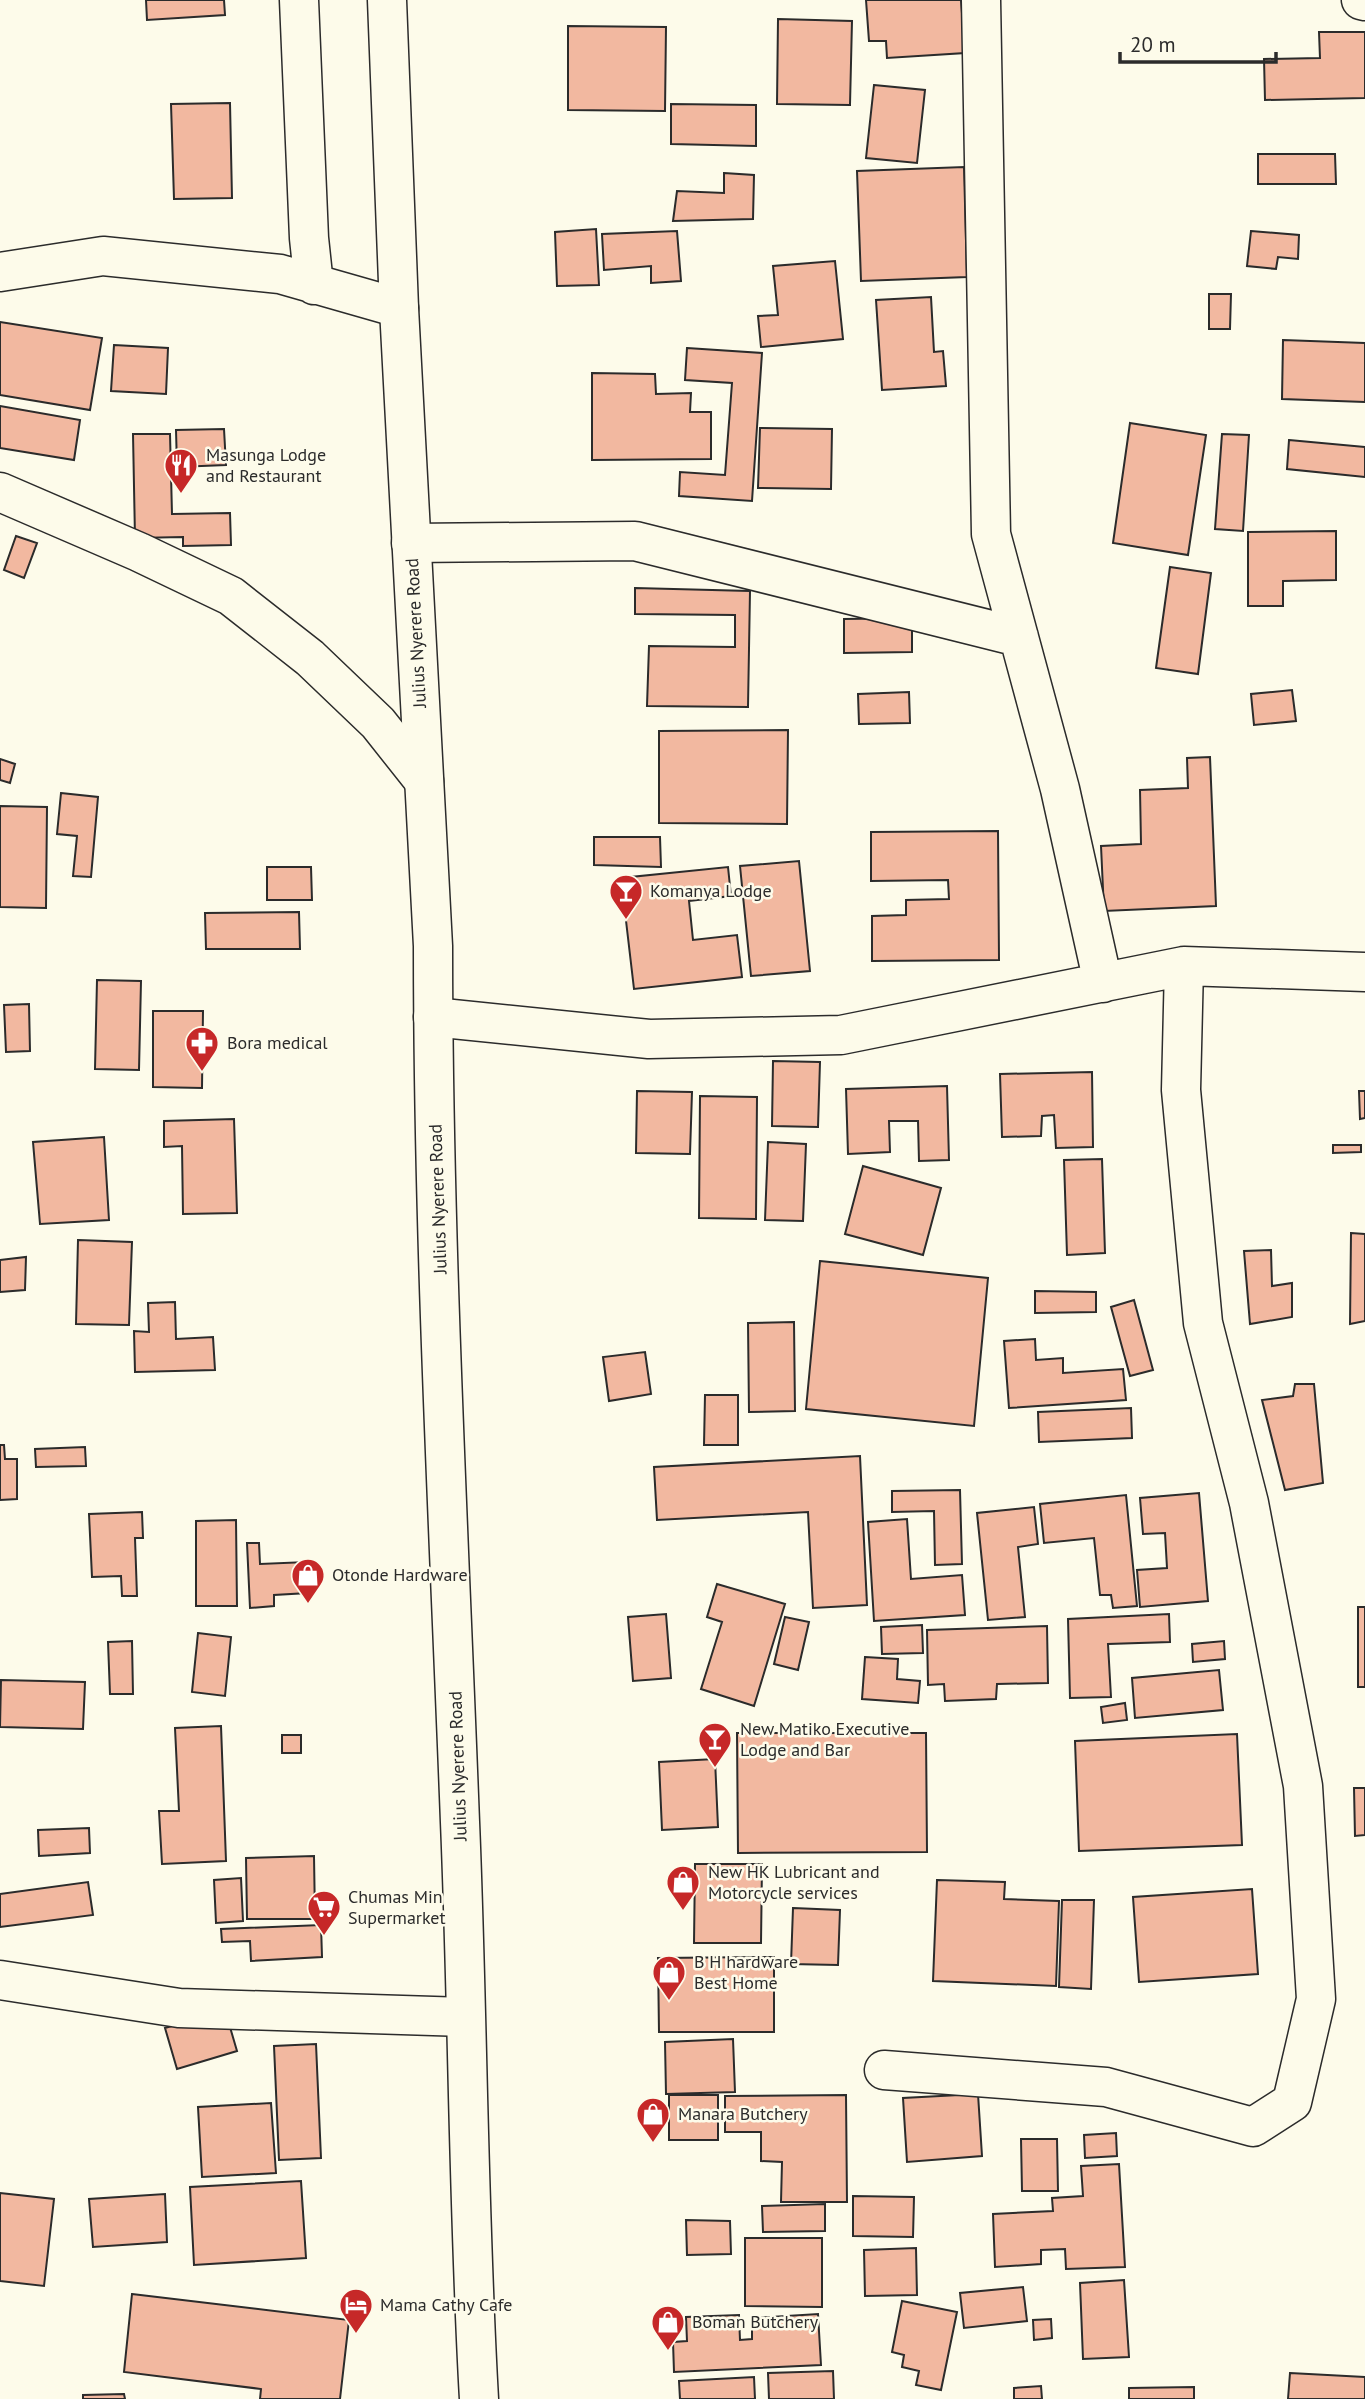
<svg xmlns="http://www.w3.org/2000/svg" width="1365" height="2399" font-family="'PT Sans',sans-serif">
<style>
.building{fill:#f2b8a0;stroke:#2b2b2b;stroke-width:2}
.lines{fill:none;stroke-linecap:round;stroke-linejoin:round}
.minor-casing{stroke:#2b2b2b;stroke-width:41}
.trunk-casing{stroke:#2b2b2b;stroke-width:41}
.minor{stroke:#fdfbea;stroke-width:38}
.trunk{stroke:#fdfbea;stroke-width:38}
.labels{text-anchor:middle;stroke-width:5;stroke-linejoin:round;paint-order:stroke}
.poi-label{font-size:18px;fill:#2b2b2b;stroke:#fdfbea;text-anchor:start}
.street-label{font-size:18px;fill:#2b2b2b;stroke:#fdfbea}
</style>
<rect width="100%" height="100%" fill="#fdfbea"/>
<path class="building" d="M 146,0 L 224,0 L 225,15 L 147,20 Z
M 866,0 L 961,0 L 965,53 L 887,58 L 886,41 L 869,41 Z
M 778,19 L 852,21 L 850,105 L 777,104 Z
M 568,26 L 666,27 L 665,111 L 568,110 Z
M 1319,32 L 1365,32 L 1365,98 L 1265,100 L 1264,59 L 1320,58 Z
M 874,85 L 925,90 L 917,163 L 866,158 Z
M 230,103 L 232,198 L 174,199 L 171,104 Z
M 671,104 L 756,105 L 756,146 L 671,144 Z
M 1258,154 L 1335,154 L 1336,184 L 1258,184 Z
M 964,167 L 967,277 L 861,281 L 857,171 Z
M 724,173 L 754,175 L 753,219 L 673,221 L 677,191 L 724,193 Z
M 596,229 L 599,285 L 557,286 L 555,232 Z
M 677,231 L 681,281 L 651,283 L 651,266 L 604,270 L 602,234 Z
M 1251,231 L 1299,235 L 1298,259 L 1278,257 L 1276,269 L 1247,266 Z
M 835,261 L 843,339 L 761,347 L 758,316 L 778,315 L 773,266 Z
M 1209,294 L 1231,294 L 1230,329 L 1209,329 Z
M 931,297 L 934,352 L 943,351 L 946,386 L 882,390 L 876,300 Z
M 0,322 L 102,338 L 90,410 L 0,395 Z
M 1283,340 L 1365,343 L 1365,402 L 1282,399 Z
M 114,345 L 168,348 L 166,394 L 111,391 Z
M 687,348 L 762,353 L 752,501 L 679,496 L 680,472 L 725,475 L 732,383 L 685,380 Z
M 592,373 L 655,374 L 656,394 L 691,393 L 690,412 L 711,412 L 711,459 L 592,460 Z
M 0,406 L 80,420 L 74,460 L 0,448 Z
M 1130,423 L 1206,435 L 1188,555 L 1113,543 Z
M 760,428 L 832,429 L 831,489 L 758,488 Z
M 224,429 L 226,465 L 177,467 L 176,430 Z
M 133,434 L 170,434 L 172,514 L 230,513 L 231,545 L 183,546 L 183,537 L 135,538 Z
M 1222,434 L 1249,435 L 1243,531 L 1215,529 Z
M 1289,440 L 1365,447 L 1365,477 L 1287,469 Z
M 1336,531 L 1336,580 L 1283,581 L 1283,606 L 1248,606 L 1248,532 Z
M 16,536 L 37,543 L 24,578 L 4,570 Z
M 1170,567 L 1211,573 L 1198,674 L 1156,668 Z
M 635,588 L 750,591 L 748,707 L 647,706 L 649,646 L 735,647 L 735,615 L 635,614 Z
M 912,618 L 912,652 L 844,653 L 844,619 Z
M 1292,690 L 1296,721 L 1254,725 L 1251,694 Z
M 909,692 L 910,723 L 859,724 L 858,694 Z
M 788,730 L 787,824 L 659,823 L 659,731 Z
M 1210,757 L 1216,906 L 1104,911 L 1101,846 L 1141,844 L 1140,790 L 1188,788 L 1187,758 Z
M 0,759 L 15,764 L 10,783 L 0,780 Z
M 61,793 L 98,797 L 91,877 L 73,876 L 77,836 L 57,834 Z
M 0,806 L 47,807 L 46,908 L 0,907 Z
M 998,831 L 999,960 L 872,961 L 872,916 L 906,915 L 906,900 L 949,899 L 948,880 L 871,881 L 871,832 Z
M 594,837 L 660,837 L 661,867 L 594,865 Z
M 799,861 L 810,971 L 751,976 L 740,866 Z
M 267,867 L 311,867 L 312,900 L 267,900 Z
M 728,867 L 731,896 L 689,901 L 693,940 L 737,935 L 742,977 L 634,989 L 621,878 Z
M 299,912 L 300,949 L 206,949 L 205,913 Z
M 97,980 L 141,981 L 139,1070 L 95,1069 Z
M 29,1004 L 30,1051 L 6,1052 L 4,1005 Z
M 153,1011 L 203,1011 L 202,1088 L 153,1087 Z
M 773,1061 L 820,1062 L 818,1127 L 772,1126 Z
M 1092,1072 L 1093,1147 L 1056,1148 L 1054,1115 L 1042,1116 L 1041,1136 L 1002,1137 L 1000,1074 Z
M 947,1086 L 949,1160 L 919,1161 L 918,1121 L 889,1121 L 890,1152 L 848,1154 L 846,1089 Z
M 637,1091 L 692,1092 L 690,1154 L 636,1153 Z
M 1359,1091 L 1365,1091 L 1365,1118 L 1360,1119 Z
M 700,1096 L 757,1097 L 756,1219 L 699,1218 Z
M 234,1119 L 237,1213 L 183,1214 L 182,1146 L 164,1147 L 164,1121 Z
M 104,1137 L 109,1220 L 40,1224 L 33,1142 Z
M 768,1142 L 806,1144 L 803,1221 L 765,1220 Z
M 1333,1145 L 1361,1145 L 1361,1152 L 1333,1153 Z
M 1102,1159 L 1105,1253 L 1067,1255 L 1064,1160 Z
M 863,1166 L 941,1188 L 923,1255 L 845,1234 Z
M 1351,1233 L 1365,1234 L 1365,1321 L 1350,1324 Z
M 78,1240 L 132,1242 L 129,1325 L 76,1324 Z
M 1271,1250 L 1272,1286 L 1292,1283 L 1292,1317 L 1250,1324 L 1244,1251 Z
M 26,1257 L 25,1290 L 0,1292 L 0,1260 Z
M 820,1261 L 988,1278 L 974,1426 L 806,1409 Z
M 1035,1291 L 1096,1292 L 1096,1312 L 1035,1313 Z
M 1134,1300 L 1153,1370 L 1130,1376 L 1111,1307 Z
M 175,1302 L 176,1339 L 213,1337 L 215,1370 L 135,1372 L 134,1331 L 149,1332 L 148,1303 Z
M 794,1322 L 795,1411 L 749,1412 L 748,1323 Z
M 1035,1339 L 1036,1360 L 1063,1358 L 1063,1373 L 1123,1369 L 1126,1400 L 1009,1408 L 1004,1341 Z
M 645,1352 L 651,1394 L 609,1401 L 603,1357 Z
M 1295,1384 L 1314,1384 L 1323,1483 L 1285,1490 L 1262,1400 L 1293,1396 Z
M 705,1395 L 738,1395 L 738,1445 L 704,1445 Z
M 1131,1408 L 1132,1438 L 1039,1442 L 1038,1412 Z
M 0,1445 L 4,1445 L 5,1459 L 17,1459 L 17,1499 L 0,1500 Z
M 85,1447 L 86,1466 L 36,1467 L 35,1449 Z
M 860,1456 L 867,1605 L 813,1608 L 808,1512 L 657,1520 L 654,1467 Z
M 960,1490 L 962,1564 L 935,1565 L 934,1511 L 892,1512 L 892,1491 Z
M 1199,1493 L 1208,1601 L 1140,1607 L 1137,1570 L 1167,1568 L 1165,1533 L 1143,1534 L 1140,1498 Z
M 1126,1495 L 1137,1606 L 1113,1608 L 1111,1595 L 1100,1595 L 1094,1538 L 1044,1543 L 1040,1504 Z
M 1034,1507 L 1038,1544 L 1018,1547 L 1025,1617 L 988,1620 L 977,1513 Z
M 142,1512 L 143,1538 L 135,1538 L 137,1596 L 122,1596 L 121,1576 L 92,1577 L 89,1514 Z
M 907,1519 L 911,1579 L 962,1575 L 965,1615 L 874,1621 L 868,1522 Z
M 236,1520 L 237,1606 L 196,1606 L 196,1521 Z
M 247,1543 L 259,1543 L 260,1564 L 307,1562 L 308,1593 L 274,1595 L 274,1606 L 250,1608 Z
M 717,1584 L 785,1604 L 754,1706 L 701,1689 L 722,1622 L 707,1617 Z
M 1358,1607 L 1365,1607 L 1365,1687 L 1358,1687 Z
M 666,1614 L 671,1678 L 633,1681 L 628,1617 Z
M 1169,1614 L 1170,1642 L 1108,1644 L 1111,1697 L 1070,1698 L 1068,1619 Z
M 785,1617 L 809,1622 L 798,1670 L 774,1664 Z
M 922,1625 L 923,1653 L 882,1654 L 881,1627 Z
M 1047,1626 L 1048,1683 L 997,1684 L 996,1699 L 945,1701 L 944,1684 L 928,1685 L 927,1630 Z
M 198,1633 L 231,1637 L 225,1696 L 192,1692 Z
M 132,1641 L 133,1694 L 110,1694 L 108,1642 Z
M 1224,1641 L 1225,1659 L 1193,1662 L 1192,1644 Z
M 865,1657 L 898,1659 L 897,1679 L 920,1681 L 918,1703 L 862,1699 Z
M 1219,1670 L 1223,1710 L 1135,1718 L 1132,1678 Z
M 1,1680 L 85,1682 L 83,1729 L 0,1727 Z
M 1125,1703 L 1127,1720 L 1103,1723 L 1101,1707 Z
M 221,1726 L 226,1861 L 162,1864 L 159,1811 L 179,1811 L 175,1728 Z
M 737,1733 L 926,1733 L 927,1852 L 738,1853 Z
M 1237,1734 L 1242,1845 L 1079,1851 L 1075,1741 Z
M 282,1735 L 301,1735 L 301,1753 L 282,1753 Z
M 715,1759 L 718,1827 L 662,1830 L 659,1762 Z
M 1354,1788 L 1365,1788 L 1365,1835 L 1355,1836 Z
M 89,1828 L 90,1853 L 39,1856 L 38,1830 Z
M 314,1856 L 315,1919 L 247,1919 L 246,1858 Z
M 695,1864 L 762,1864 L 761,1943 L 694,1943 Z
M 241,1878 L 243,1921 L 216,1923 L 214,1880 Z
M 937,1880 L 1005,1882 L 1004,1899 L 1059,1901 L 1056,1986 L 933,1981 Z
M 88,1882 L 93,1915 L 0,1927 L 0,1894 Z
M 1252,1889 L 1258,1974 L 1139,1982 L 1133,1897 Z
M 1062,1900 L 1094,1900 L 1091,1989 L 1059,1987 Z
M 793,1908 L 840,1910 L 838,1965 L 791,1964 Z
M 321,1925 L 322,1957 L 251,1961 L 250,1941 L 222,1942 L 221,1929 Z
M 774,1957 L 774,2032 L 659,2032 L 658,1958 Z
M 225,2010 L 237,2051 L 177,2069 L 165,2028 Z
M 733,2039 L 735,2092 L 666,2094 L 665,2042 Z
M 316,2044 L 321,2158 L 279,2160 L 274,2046 Z
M 978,2094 L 982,2156 L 907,2162 L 903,2098 Z
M 669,2095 L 718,2095 L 718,2140 L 669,2140 Z
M 846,2095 L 847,2202 L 781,2202 L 782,2162 L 761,2161 L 761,2132 L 725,2132 L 725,2096 Z
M 271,2103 L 276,2173 L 202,2177 L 198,2107 Z
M 1116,2133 L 1117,2156 L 1085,2158 L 1084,2135 Z
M 1021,2139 L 1057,2139 L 1058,2191 L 1022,2191 Z
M 1119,2164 L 1125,2267 L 1066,2269 L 1065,2249 L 1041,2250 L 1041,2264 L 995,2267 L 993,2214 L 1053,2211 L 1052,2198 L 1083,2196 L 1081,2166 Z
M 301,2181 L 306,2258 L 194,2265 L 190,2187 Z
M 0,2193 L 54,2199 L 44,2286 L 0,2281 Z
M 165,2194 L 167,2242 L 93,2247 L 89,2199 Z
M 853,2196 L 914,2197 L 913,2237 L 853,2236 Z
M 825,2204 L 825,2231 L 763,2232 L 762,2206 Z
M 686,2220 L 730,2221 L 731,2254 L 687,2255 Z
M 745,2238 L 822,2238 L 822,2307 L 745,2306 Z
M 916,2248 L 917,2295 L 865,2296 L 864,2250 Z
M 1124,2280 L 1129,2357 L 1083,2359 L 1080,2283 Z
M 1023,2287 L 1027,2321 L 964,2328 L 960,2293 Z
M 132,2294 L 349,2320 L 340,2399 L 260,2399 L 261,2389 L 124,2372 Z
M 902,2301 L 957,2312 L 941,2390 L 916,2385 L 919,2371 L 902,2367 L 904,2355 L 892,2352 Z
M 818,2314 L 821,2365 L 674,2372 L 673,2342 L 687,2341 L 686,2317 L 739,2315 L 740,2340 L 752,2339 L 752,2318 Z
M 1051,2319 L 1052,2338 L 1034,2340 L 1033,2320 Z
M 833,2371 L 834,2399 L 769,2399 L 768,2373 Z
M 1290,2373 L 1365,2377 L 1365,2399 L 1288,2399 Z
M 754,2377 L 755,2399 L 680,2399 L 679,2381 Z
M 1041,2386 L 1042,2399 L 1014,2399 L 1014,2388 Z
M 1194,2387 L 1194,2399 L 1129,2399 L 1129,2388 Z
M 124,2394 L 125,2399 L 83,2399 L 83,2395 Z"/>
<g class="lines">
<defs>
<path id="minor" d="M 299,0 L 309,238 L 314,285
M 981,0 L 991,534 L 1060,789 L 1103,983
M 1361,0 L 1365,1
M 0,272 L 103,256 L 280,274 L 399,308
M 0,492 L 139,552 L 231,596 L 310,658 L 378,723 L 424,781
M 411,543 L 635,541 L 1019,637
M 433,1017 L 649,1039 L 841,1035 L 1184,966 L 1365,972
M 0,1980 L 179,2008 L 465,2017
M 884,2070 L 1106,2087 L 1253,2127 L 1292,2102 L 1316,1999 L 1303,1786 L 1249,1503 L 1203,1323 L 1181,1090 L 1184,966"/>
<path id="trunk" d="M 387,0 L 399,308 L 433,946 C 433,1239 449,1531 460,1822 C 468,2015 468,2207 479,2399"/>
</defs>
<use href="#minor" class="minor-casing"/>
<use href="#trunk" class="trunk-casing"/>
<use href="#minor" class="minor"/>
<use href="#trunk" class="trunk"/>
</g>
<defs>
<symbol id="restaurant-pin" viewBox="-11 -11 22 30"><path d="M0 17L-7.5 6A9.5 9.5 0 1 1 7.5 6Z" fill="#c62828" stroke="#fdfbea"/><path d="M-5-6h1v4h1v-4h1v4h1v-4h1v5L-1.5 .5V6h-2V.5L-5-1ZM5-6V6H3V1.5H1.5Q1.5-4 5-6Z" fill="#fff"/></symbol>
<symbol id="bar-pin" viewBox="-11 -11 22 30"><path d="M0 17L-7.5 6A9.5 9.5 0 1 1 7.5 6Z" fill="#c62828" stroke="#fdfbea"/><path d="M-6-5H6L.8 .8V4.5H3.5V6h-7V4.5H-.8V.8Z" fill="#fff"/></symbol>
<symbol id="pharmacy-pin" viewBox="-11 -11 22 30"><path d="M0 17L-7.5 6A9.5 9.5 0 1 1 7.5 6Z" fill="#c62828" stroke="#fdfbea"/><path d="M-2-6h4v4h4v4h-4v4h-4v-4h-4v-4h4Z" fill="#fff"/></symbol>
<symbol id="shop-pin" viewBox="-11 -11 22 30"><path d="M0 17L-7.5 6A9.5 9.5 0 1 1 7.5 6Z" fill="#c62828" stroke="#fdfbea"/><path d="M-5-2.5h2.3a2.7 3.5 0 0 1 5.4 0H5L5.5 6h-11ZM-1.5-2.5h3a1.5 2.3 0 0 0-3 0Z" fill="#fff"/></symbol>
<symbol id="supermarket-pin" viewBox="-11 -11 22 30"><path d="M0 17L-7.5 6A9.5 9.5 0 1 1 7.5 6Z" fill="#c62828" stroke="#fdfbea"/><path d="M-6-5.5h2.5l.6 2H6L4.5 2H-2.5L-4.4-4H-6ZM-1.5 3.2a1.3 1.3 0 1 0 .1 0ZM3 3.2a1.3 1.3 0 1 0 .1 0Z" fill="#fff"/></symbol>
<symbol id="hotel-pin" viewBox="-11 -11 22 30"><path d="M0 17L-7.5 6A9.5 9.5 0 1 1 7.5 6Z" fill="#c62828" stroke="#fdfbea"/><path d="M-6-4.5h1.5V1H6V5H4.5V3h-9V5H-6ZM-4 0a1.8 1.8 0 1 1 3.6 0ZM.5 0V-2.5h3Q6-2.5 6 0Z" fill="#fff"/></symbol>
</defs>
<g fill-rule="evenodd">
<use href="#restaurant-pin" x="162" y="446" width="38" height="52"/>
<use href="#bar-pin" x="607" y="872" width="38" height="52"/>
<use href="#pharmacy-pin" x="183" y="1024" width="38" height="52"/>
<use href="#shop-pin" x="289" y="1556" width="38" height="52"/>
<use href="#bar-pin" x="696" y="1720" width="38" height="52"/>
<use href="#shop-pin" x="664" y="1863" width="38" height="52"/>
<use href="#supermarket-pin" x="305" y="1888" width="38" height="52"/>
<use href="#shop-pin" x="650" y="1953" width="38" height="52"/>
<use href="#shop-pin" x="634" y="2095" width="38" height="52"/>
<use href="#hotel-pin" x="337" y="2286" width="38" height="52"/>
<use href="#shop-pin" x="649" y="2303" width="38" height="52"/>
</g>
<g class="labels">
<g class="poi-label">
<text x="206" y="461">Masunga Lodge<tspan x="206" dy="21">and Restaurant</tspan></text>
<text x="650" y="897">Komanya Lodge</text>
<text x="227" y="1049">Bora medical</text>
<text x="332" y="1581">Otonde Hardware</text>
<text x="740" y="1735">New Matiko Executive<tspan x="740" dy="21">Lodge and Bar</tspan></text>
<text x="708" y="1878">New HK Lubricant and<tspan x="708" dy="21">Motorcycle services</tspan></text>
<text x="348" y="1903">Chumas Min<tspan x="348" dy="21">Supermarket</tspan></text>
<text x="694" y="1968">B H hardware<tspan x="694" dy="21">Best Home</tspan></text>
<text x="678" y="2120">Manara Butchery</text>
<text x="380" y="2311">Mama Cathy Cafe</text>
<text x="692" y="2328">Boman Butchery</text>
</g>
<g class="street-label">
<text transform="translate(416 633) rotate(-93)" y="6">Julius Nyerere Road</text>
<text transform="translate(438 1199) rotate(-92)" y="6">Julius Nyerere Road</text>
<text transform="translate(458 1766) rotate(-92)" y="6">Julius Nyerere Road</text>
</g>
</g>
<path d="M1120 52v10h156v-10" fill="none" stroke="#2b2b2b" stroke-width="3.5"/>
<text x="1130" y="52" font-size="21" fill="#2b2b2b" stroke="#fdfbea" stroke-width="5" paint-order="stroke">20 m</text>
</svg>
